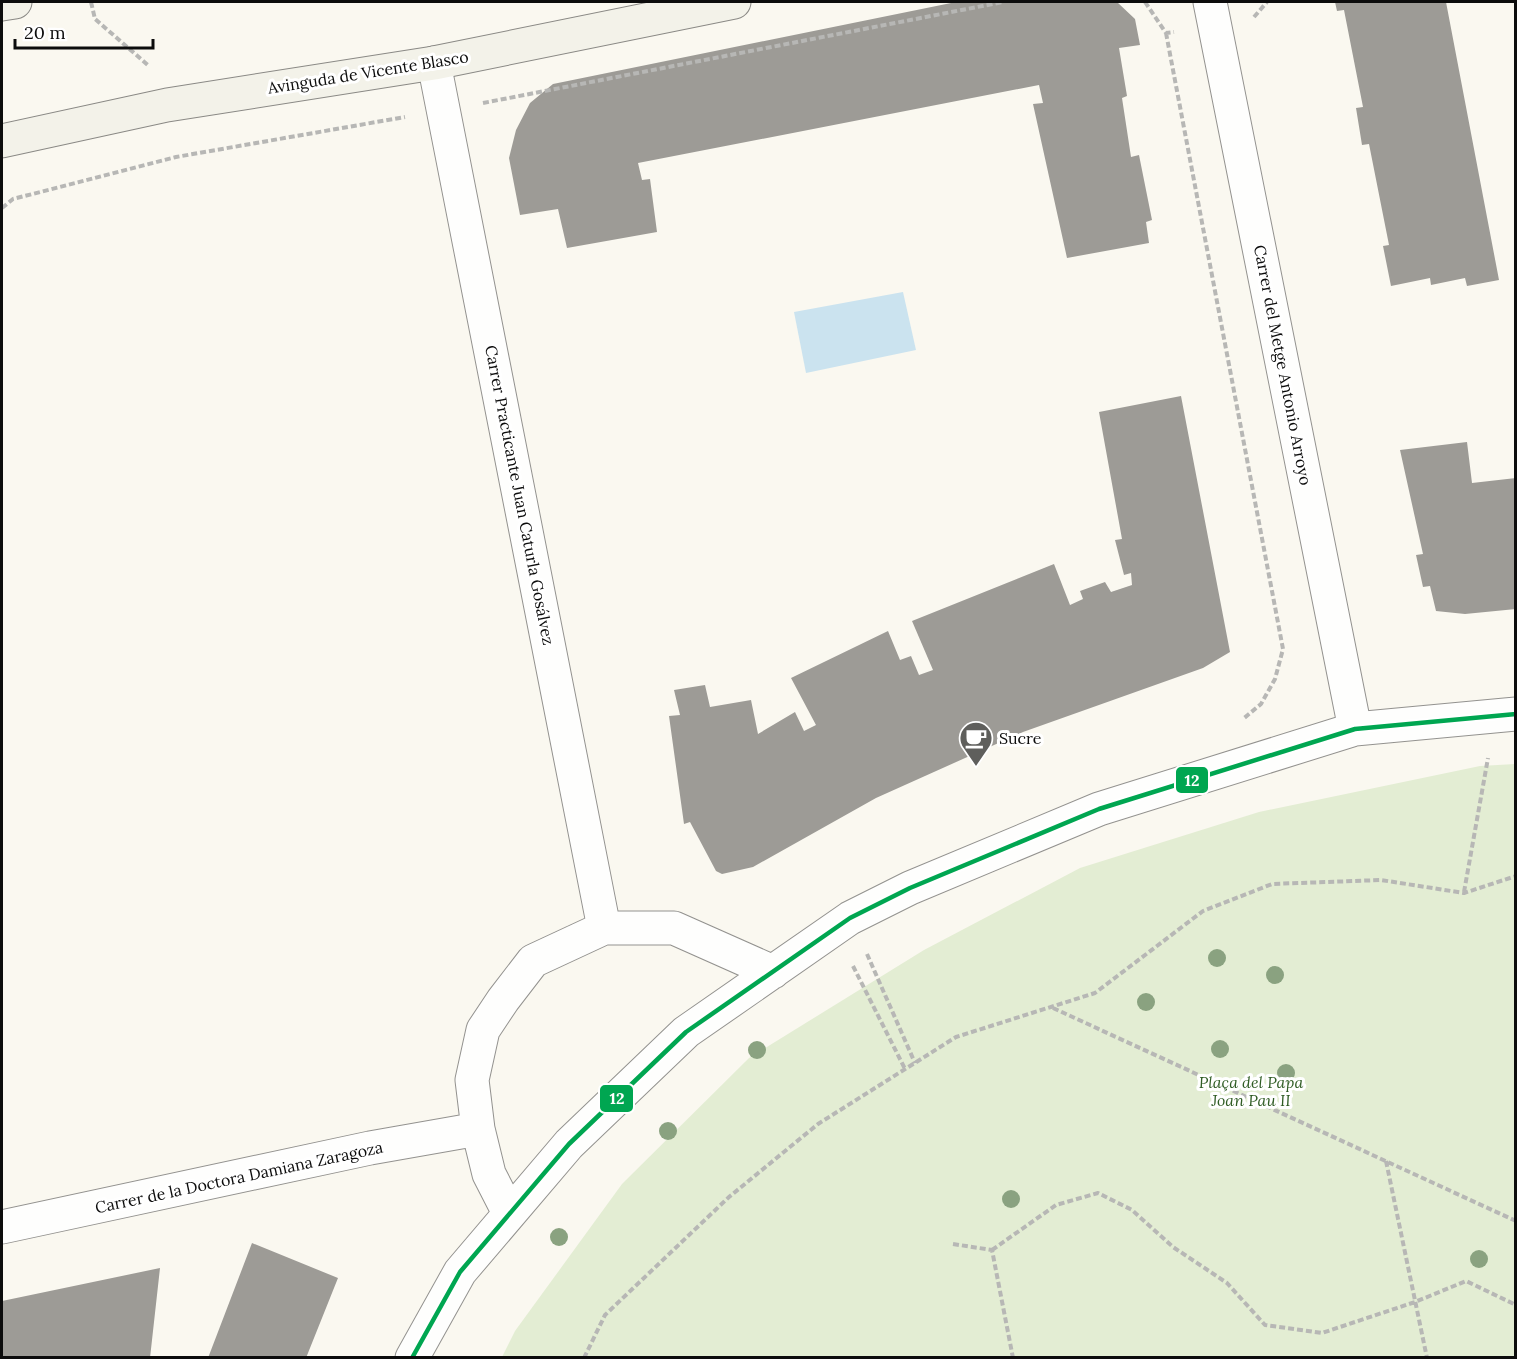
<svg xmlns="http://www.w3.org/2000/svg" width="1517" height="1359" font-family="Lora,serif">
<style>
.green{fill:#e3edd3}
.water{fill:#cbe3ef}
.building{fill:#9d9b96}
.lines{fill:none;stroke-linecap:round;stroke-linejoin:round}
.street-casing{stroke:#93928f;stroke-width:35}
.secondary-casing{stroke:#8a8985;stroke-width:35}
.path{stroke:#b7b7b5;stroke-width:4;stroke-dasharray:6 3;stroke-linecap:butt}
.street{stroke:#fefefd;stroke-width:33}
.secondary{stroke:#f3f2e9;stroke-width:33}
.bus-1-casing{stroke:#fff;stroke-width:9}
.bus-1{stroke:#00a651;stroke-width:4.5}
.tree{fill:#8aa280}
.labels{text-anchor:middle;stroke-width:6;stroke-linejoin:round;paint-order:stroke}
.street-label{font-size:16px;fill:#0c0c0c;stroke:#fff}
.poi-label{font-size:16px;fill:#0c0c0c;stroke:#fff;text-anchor:start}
.park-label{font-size:16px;font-style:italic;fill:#2f5c24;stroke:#fff}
.line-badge{stroke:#fff;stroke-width:2}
.badge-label{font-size:16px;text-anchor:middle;font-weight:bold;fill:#fff}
</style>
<rect width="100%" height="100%" fill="#faf8f0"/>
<path class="green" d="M 1515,764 L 1515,1357 L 502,1357 L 515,1331 L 622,1184 L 749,1058 L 924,950 L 1080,868 L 1259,812 L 1480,766 Z"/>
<path class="water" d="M 903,292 L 916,350 L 806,373 L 794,312 Z"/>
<path class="building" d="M 956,2 L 1117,2 L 1135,19 L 1140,45 L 1119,48 L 1127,96 L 1122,98 L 1131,157 L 1139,155 L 1152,220 L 1146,222 L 1149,243 L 1067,258 L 1033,104 L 1043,103 L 1039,85 L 638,163 L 642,180 L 650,179 L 657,232 L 567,248 L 558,209 L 520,215 L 509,158 L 516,130 L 530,103 L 553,84 Z
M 1335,2 L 1446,2 L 1499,280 L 1467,286 L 1465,278 L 1431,285 L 1430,278 L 1391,286 L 1383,246 L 1389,245 L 1369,144 L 1362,145 L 1356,108 L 1363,107 L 1344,10 L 1337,11 Z
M 1181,396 L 1230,652 L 1203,668 L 1023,732 L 876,798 L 753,867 L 722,874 L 716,871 L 690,822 L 684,824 L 669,716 L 680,715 L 674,690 L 705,685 L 710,707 L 751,700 L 758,734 L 795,712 L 804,731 L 816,725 L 791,678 L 888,631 L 900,660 L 911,656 L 919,675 L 933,670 L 912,621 L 1054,564 L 1070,605 L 1083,599 L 1080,591 L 1105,582 L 1111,592 L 1132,585 L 1131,573 L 1124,575 L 1115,540 L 1122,539 L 1099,412 Z
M 1467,442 L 1472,483 L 1516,478 L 1516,609 L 1465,614 L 1436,611 L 1430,586 L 1423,587 L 1416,555 L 1423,554 L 1400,450 Z
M 252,1243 L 338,1278 L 306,1358 L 208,1358 Z
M 160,1268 L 150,1358 L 2,1358 L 2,1301 Z"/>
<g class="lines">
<defs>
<path id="street" d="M 1210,2 L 1355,729
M 434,63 L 604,928
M 509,1213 L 489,1174 L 478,1129 L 472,1080 L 483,1030 L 503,1000 L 533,961 L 604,928 L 674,928 L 773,972
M 2,1227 L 370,1148 L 478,1129
M 412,1358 L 460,1272 L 569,1144 L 686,1032 L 850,918 L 910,888 L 1099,809 L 1355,729 L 1516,714"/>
<path id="secondary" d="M 2,4 L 15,2
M 2,141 L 167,105 L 434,63 L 734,2"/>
</defs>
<use href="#street" class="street-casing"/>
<use href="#secondary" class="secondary-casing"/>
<path class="path" d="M 91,2 L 95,19 L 149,66
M 1145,2 L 1166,33 L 1174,32
M 1254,17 L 1267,2
M 1166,33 L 1283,649 L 1275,679 L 1261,704 L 1243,719
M 483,103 L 1003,2
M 2,208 L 13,199 L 176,157 L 405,117
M 1464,892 L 1488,758
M 867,954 L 915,1063
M 853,966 L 905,1069
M 1053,1008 L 1516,1221
M 1386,1161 L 1427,1358
M 953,1244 L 992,1250 L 1013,1358
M 992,1250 L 1056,1205 L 1098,1193 L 1132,1210 L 1173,1247 L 1227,1283 L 1265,1325 L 1322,1333 L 1415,1302 L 1466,1281 L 1516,1305
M 584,1358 L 605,1315 L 729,1197 L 818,1124 L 956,1037 L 1095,993 L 1203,911 L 1272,884 L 1381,880 L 1464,893 L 1516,876"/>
<use href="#street" class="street"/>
<use href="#secondary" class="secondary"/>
<defs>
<path id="bus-1" d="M 412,1358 L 460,1272 L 569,1144 L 686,1032 L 850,918 L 910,888 L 1099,809 L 1355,729 L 1516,714"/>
</defs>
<use href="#bus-1" class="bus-1-casing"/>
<use href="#bus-1" class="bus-1"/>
</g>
<g class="tree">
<circle cx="1217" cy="958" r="9"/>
<circle cx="1275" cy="975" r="9"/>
<circle cx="1146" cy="1002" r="9"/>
<circle cx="1220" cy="1049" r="9"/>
<circle cx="757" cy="1050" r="9"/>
<circle cx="1286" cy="1073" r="9"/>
<circle cx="668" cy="1131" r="9"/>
<circle cx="1011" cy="1199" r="9"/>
<circle cx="559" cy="1237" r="9"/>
<circle cx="1479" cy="1259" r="9"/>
</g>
<defs>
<symbol id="cafe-pin" viewBox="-11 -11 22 30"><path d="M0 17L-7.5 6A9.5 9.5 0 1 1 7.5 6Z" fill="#5f5f5c" stroke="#fff"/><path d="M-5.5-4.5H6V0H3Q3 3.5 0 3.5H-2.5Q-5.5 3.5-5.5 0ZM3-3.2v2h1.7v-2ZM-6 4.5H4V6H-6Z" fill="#fff"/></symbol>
</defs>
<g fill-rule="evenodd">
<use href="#cafe-pin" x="957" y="719" width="38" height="52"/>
</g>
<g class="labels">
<g class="street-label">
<text transform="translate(368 72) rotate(-9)" y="6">Avinguda de Vicente Blasco</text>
<text transform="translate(1283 365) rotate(79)" y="6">Carrer del Metge Antonio Arroyo</text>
<text transform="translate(520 495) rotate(79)" y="6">Carrer Practicante Juan Caturla Gosálvez</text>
<text transform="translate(239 1177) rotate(-12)" y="6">Carrer de la Doctora Damiana Zaragoza</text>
</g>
<g class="poi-label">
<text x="999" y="744">Sucre</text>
</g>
<g class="park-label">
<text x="1251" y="1088">Plaça del Papa<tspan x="1251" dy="18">Joan Pau II</tspan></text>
</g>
</g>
<g class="line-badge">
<rect x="1175" y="766" width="34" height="28" rx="6" fill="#00a651"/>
<rect x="599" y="1084" width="35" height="29" rx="6" fill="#00a651"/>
</g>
<g class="badge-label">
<text x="1192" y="786">12</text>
<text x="617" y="1104">12</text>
</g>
<rect width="1517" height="1359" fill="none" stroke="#0c0c0c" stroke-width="6"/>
<path d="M15 39v9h138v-9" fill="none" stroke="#0c0c0c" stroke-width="3"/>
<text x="24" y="39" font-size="18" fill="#0c0c0c" stroke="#ffffff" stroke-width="4.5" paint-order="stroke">20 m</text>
</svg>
